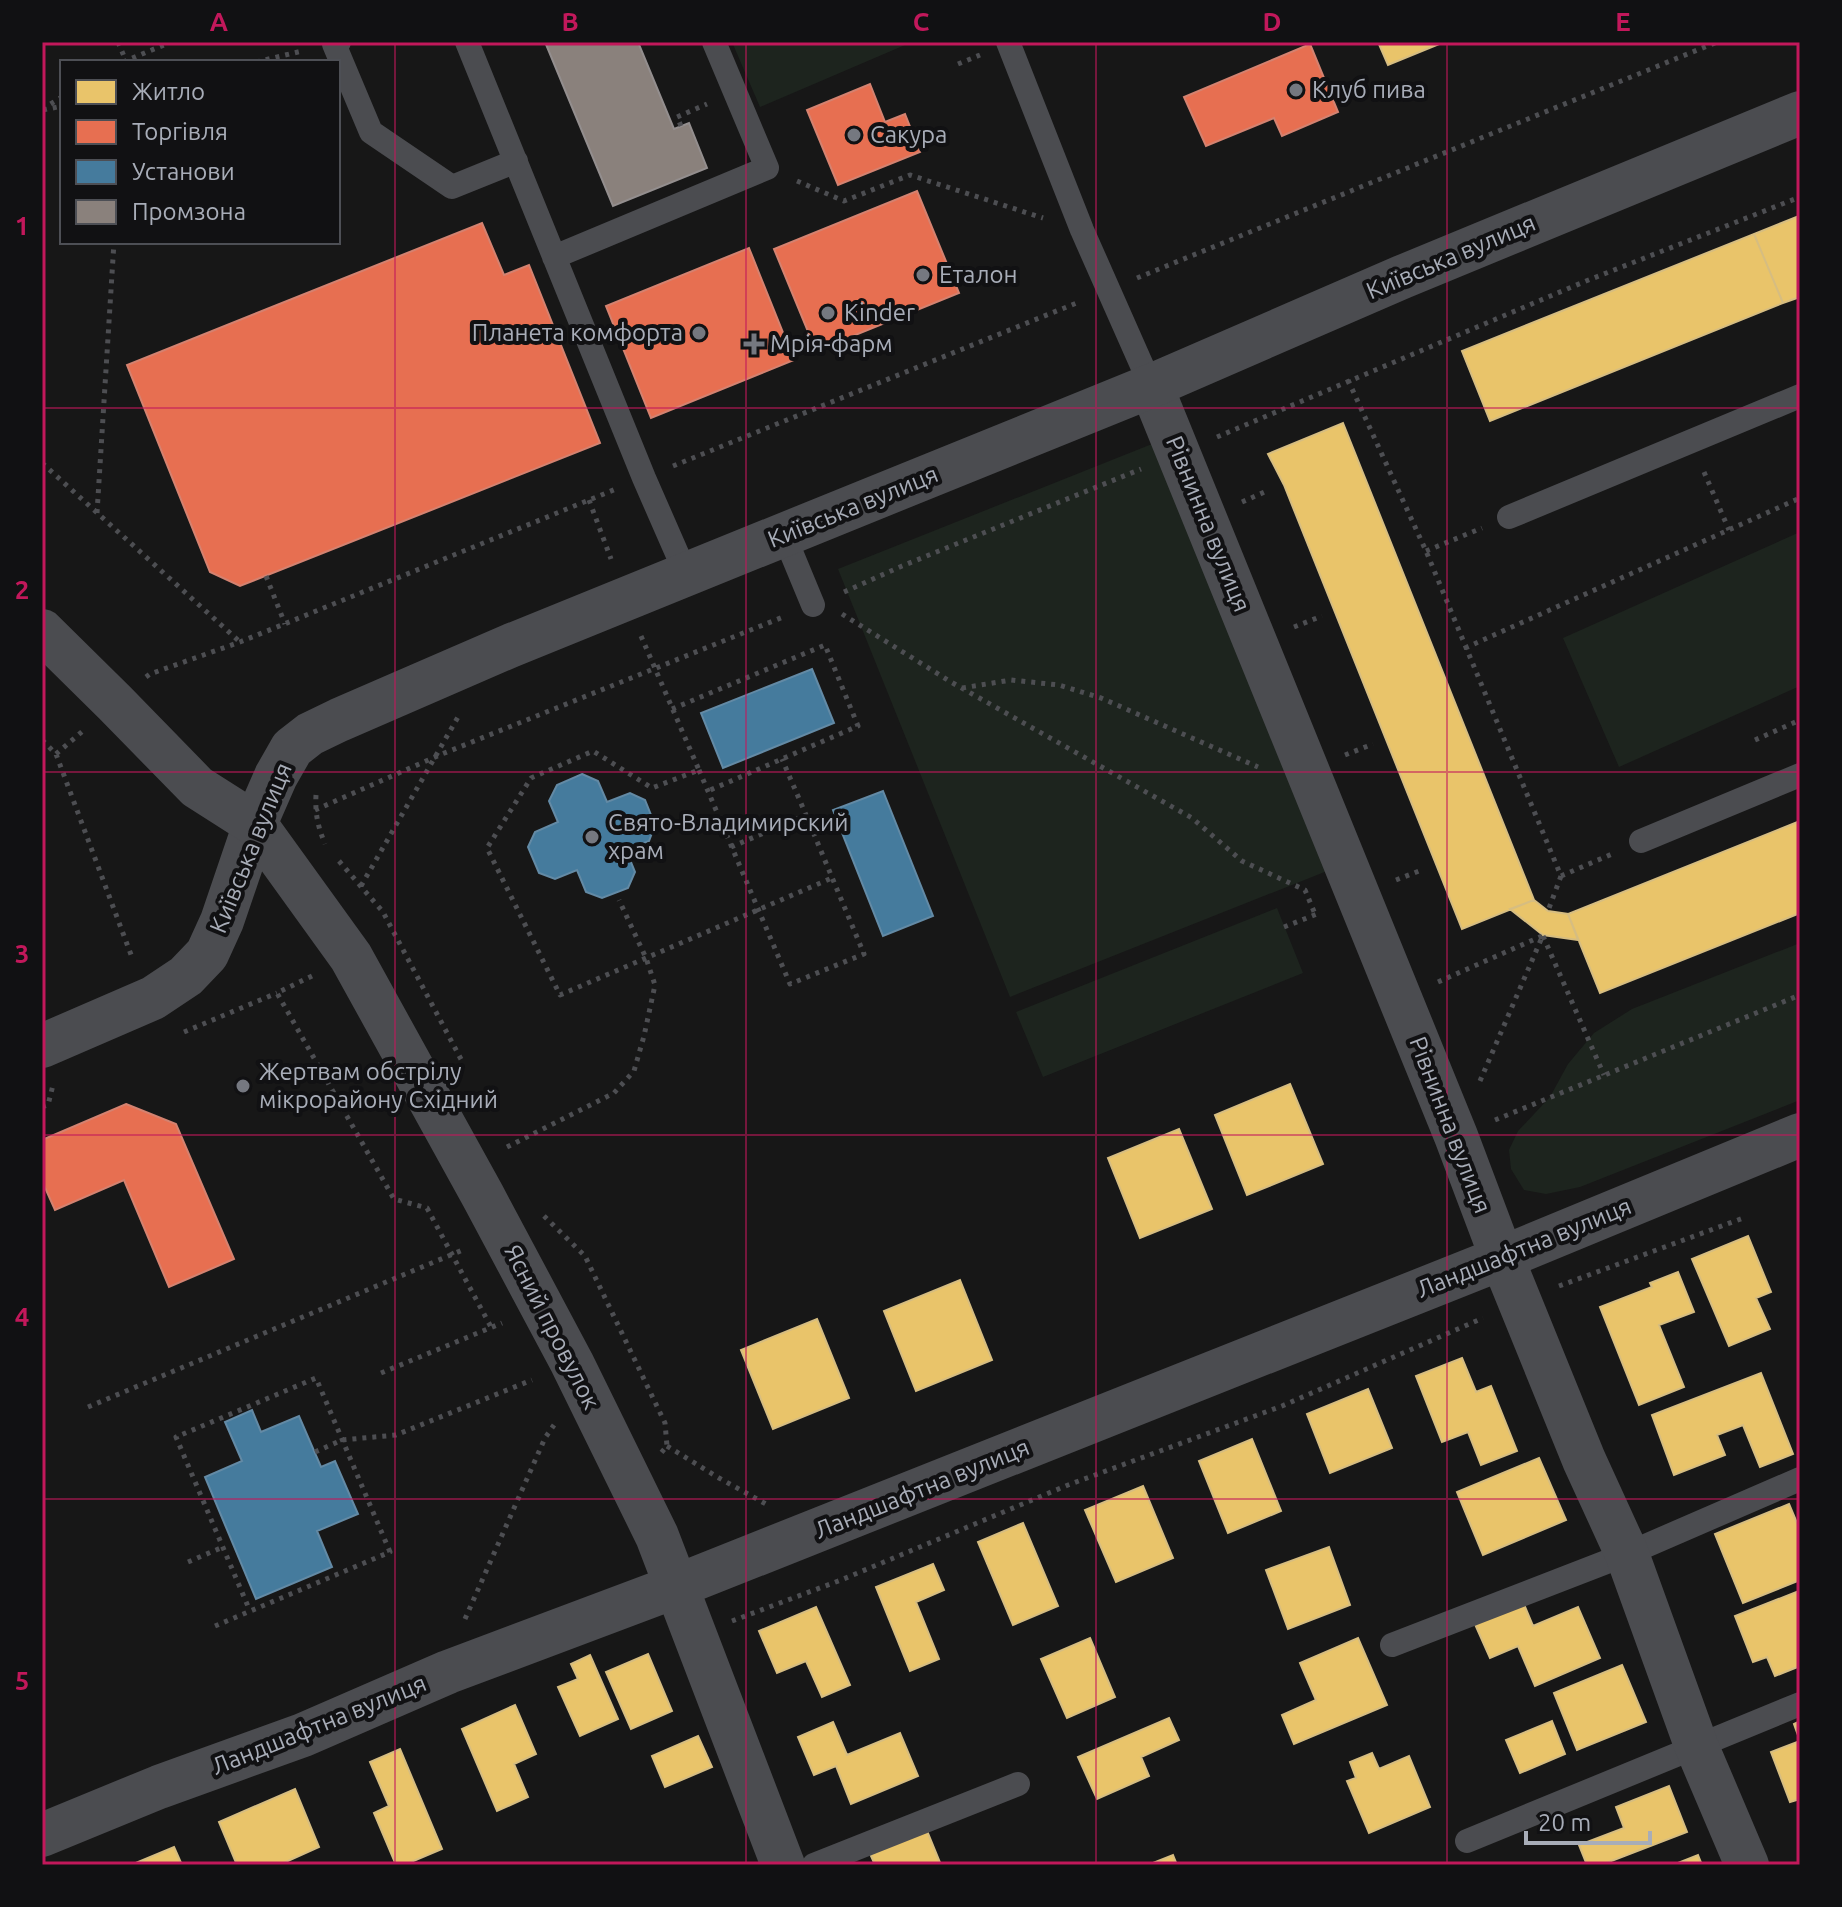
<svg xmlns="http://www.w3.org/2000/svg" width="1842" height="1907" font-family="Ubuntu,sans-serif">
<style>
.green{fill:#1d241e}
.homes{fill:#e9c46a;stroke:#d6bd81;stroke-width:2}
.shops{fill:#e76f51;stroke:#d48270;stroke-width:2}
.public{fill:#457b9d;stroke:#638aa5;stroke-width:2}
.industry{fill:#8a817c;stroke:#938e8e;stroke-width:2}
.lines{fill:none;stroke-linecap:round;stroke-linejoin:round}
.path{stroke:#4d4e52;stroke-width:5;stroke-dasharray:4 6;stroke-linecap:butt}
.service{stroke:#4b4c50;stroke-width:24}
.minor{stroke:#4b4c50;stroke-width:44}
.tertiary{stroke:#4b4c50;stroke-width:44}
.grid{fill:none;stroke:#c2185b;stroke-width:2;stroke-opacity:0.55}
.poi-dot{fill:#757880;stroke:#111113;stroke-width:3}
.labels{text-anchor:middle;stroke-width:8;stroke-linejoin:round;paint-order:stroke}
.poi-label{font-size:24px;fill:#a8adb8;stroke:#111113;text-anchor:start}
.street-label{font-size:24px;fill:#a8adb8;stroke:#111113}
.neatline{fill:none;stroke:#c2185b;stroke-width:3}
.grid-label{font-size:26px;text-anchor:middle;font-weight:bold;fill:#c2185b}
</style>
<rect width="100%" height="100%" fill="#171717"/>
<path class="green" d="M 732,42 L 912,42 L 760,107 Z
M 1162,440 L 1332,869 L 1010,997 L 838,569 Z
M 1800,532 L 1800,686 L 1619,767 L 1563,638 Z
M 1277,908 L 1303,973 L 1043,1077 L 1016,1012 Z
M 1800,943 L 1800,1100 L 1580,1187 L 1546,1194 L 1524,1190 L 1511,1169 L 1509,1150 L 1518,1131 L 1550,1097 L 1568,1064 L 1594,1033 L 1632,1009 Z"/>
<path class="homes" d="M 1378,42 L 1444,42 L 1388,65 Z
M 1799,216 L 1800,297 L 1783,303 L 1754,234 Z
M 1754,234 L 1783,303 L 1490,421 L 1462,351 Z
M 1343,423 L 1534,900 L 1462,929 L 1284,485 L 1268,454 Z
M 1800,821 L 1800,913 L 1600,993 L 1568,914 Z
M 1534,900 L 1548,911 L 1568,914 L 1578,940 L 1543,935 L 1510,909 Z
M 1290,1084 L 1323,1164 L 1247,1195 L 1215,1115 Z
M 1179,1129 L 1212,1209 L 1140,1238 L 1108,1158 Z
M 1748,1236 L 1771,1292 L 1756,1298 L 1770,1329 L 1729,1346 L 1692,1259 Z
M 1678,1272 L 1694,1312 L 1659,1325 L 1684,1387 L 1639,1405 L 1600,1307 L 1652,1287 L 1650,1283 Z
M 960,1280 L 992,1360 L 916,1391 L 884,1311 Z
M 817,1319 L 849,1398 L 773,1429 L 741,1350 Z
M 1462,1358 L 1476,1392 L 1491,1386 L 1517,1451 L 1481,1465 L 1468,1432 L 1442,1442 L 1416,1376 Z
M 1761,1373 L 1793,1454 L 1760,1467 L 1743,1425 L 1717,1435 L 1725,1455 L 1674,1475 L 1652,1415 Z
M 1368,1389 L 1392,1448 L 1330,1473 L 1307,1414 Z
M 1252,1439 L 1281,1511 L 1228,1533 L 1199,1461 Z
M 1539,1458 L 1566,1520 L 1483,1555 L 1457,1492 Z
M 1143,1486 L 1173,1558 L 1116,1582 L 1085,1510 Z
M 1789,1504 L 1800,1530 L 1800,1580 L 1743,1603 L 1715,1534 Z
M 1023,1523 L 1058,1606 L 1013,1625 L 978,1542 Z
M 1329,1547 L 1350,1605 L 1288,1629 L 1266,1570 Z
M 933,1564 L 944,1590 L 916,1602 L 939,1659 L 910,1671 L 876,1587 Z
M 1799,1591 L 1800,1666 L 1775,1676 L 1767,1657 L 1753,1662 L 1735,1616 Z
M 1523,1602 L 1533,1626 L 1578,1607 L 1600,1658 L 1535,1686 L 1518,1646 L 1490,1658 L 1474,1622 Z
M 816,1607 L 850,1685 L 822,1697 L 806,1661 L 777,1673 L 759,1631 Z
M 1090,1638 L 1115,1697 L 1067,1718 L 1041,1659 Z
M 1358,1638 L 1387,1705 L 1294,1744 L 1282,1715 L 1316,1700 L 1300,1663 Z
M 648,1654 L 672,1711 L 631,1729 L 606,1672 Z
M 590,1655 L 618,1719 L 580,1736 L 558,1687 L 578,1679 L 571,1664 Z
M 1622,1665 L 1646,1722 L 1577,1750 L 1554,1693 Z
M 515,1705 L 536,1754 L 514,1764 L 528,1797 L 497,1811 L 462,1729 Z
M 1169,1718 L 1179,1740 L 1141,1757 L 1149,1776 L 1097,1799 L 1078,1757 Z
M 1552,1721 L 1565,1754 L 1520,1773 L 1506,1740 Z
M 1800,1721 L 1800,1799 L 1790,1802 L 1771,1752 L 1800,1741 L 1794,1724 Z
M 833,1722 L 847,1755 L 900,1733 L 918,1776 L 851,1804 L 836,1766 L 814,1775 L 798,1737 Z
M 698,1736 L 712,1767 L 665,1787 L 652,1756 Z
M 400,1749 L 442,1849 L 404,1865 L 396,1865 L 374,1813 L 389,1806 L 370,1762 Z
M 1372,1753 L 1379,1769 L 1409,1756 L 1430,1807 L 1369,1833 L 1347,1781 L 1356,1778 L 1350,1762 Z
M 1669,1786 L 1687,1832 L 1601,1865 L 1587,1865 L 1579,1845 L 1624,1828 L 1616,1807 Z
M 295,1789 L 319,1847 L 279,1865 L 237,1865 L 219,1822 Z
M 925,1826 L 941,1865 L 875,1865 L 868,1849 Z
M 174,1847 L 182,1865 L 131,1865 Z
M 1173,1855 L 1177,1865 L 1148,1865 Z
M 1698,1855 L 1702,1865 L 1673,1865 Z"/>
<path class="shops" d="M 1310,44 L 1338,112 L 1282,136 L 1274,118 L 1206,146 L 1184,97 Z
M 870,84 L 885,122 L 905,114 L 920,152 L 838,185 L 807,110 Z
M 917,191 L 959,293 L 816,351 L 774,249 Z
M 482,223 L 504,275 L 529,265 L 600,443 L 240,586 L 210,572 L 127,365 Z
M 749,248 L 794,360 L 651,418 L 606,306 Z
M 126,1104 L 176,1124 L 234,1259 L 169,1287 L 124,1180 L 55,1210 L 42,1181 L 42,1140 Z"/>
<path class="public" d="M 812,669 L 834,723 L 723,768 L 701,713 Z
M 582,774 L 598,781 L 607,802 L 630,793 L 645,800 L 655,825 L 649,841 L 626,850 L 635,872 L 628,888 L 602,898 L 586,892 L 577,870 L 555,879 L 539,873 L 528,847 L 535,832 L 558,822 L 549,801 L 557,785 Z
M 883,791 L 933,916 L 883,936 L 833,810 Z
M 252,1410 L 261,1432 L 299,1416 L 321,1467 L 335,1461 L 358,1514 L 317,1531 L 332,1567 L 256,1599 L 205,1477 L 242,1461 L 225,1422 Z"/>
<path class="industry" d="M 545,42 L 638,42 L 674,129 L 689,123 L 707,168 L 613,206 Z"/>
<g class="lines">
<path class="path" d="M 118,42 L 126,61
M 123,62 L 171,42
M 256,62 L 302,51
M 958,64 L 980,55
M 42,109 L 62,97
M 43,110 L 62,106
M 681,126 L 677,117 L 707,104
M 797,181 L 844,201 L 910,175 L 1043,218
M 1137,278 L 1717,42
M 1348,380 L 1426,551 L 1561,876 L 1548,911
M 1217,437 L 1586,281 L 1800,197
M 42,463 L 240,642
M 673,466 L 1079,302
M 1704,472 L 1729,530
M 589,500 L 611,559
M 1242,502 L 1269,490
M 97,513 L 114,242
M 1426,551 L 1482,528
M 266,576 L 285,624
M 844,592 L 902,566 L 1141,469
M 842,614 L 951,682 L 1192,818 L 1242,861 L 1305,890 L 1315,914
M 1294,627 L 1322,616
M 641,636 L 699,770 L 652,788 L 593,751 L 531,778 L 487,848 L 560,995 L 832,878
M 1465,648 L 1800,498
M 146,677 L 150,674 L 240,642 L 616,489
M 962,688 L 1011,680 L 1059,685 L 1101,698 L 1258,767
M 672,709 L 825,645 L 858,726 L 708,791
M 42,740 L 56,754 L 133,960
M 1755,740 L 1800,720
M 56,754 L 84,730
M 1345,755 L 1373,744
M 699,770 L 790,984 L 864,954 L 806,815
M 316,795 C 315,814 318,827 325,844
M 315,810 L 442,754 L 783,617
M 731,847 L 806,815 L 782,759
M 339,861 L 383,912 L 463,1063
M 1561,876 L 1612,854
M 1396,880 L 1419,871
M 361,886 L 458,717
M 1284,927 L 1317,914
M 1543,936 L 1604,1075
M 312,976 L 277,993 L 394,1199 L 427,1208 L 491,1327
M 1438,982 L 1542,936
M 184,1032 L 277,993
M 1480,1081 L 1543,935
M 42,1107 L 48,1105 L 53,1085
M 1495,1120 L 1800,995
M 507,1147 L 614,1093 L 634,1071 L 644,1036 L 655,985 L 646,958 L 619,900
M 544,1216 L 585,1256 L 665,1423 L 667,1446 L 661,1453
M 1559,1286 L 1746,1217
M 381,1373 L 502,1323
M 88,1407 L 465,1249
M 667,1446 L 719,1478 L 766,1504
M 315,1452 L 342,1440 L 396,1435 L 532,1380
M 188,1562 L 223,1547
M 465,1619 L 545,1438 L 554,1425
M 732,1621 L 841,1580 L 1068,1485 L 1282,1406 L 1483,1318
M 215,1626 L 390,1552 L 316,1378 L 176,1437 L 250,1611"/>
<path class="service" d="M 339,42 L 334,44 L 371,132 L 452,187 L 516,161
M 467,42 L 644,478 L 686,574
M 1008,42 L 1082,230 L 1151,386
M 554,257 L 767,168 L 714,42
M 1509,517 L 1800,396
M 784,535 L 813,605
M 1641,841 L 1800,775
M 1392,1645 L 1627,1554 L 1800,1479
M 1467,1841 L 1800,1704
M 814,1865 L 1018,1784"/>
<path class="minor" d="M 1151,386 L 1456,1136 L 1502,1258 L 1584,1460 L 1627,1554 L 1696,1745 L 1747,1865
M 255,824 L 351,957 L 483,1196 L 572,1363 L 657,1536 L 783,1865
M 42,1046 L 153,998 L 186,976 L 207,954 L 222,921 L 255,824
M 42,1835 L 159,1787 L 303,1735 L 448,1672 L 677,1586 L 1502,1258 L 1800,1135"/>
<path class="tertiary" d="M 42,631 L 115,703 L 197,787 L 255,824 L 276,776 L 292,748 L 310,734 L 339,720 L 512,645 L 1151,386 L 1402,277 L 1800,113"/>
</g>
<path class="grid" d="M 395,42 L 395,1865M 746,42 L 746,1865M 1096,42 L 1096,1865M 1447,42 L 1447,1865M 42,408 L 1800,408M 42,772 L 1800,772M 42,1135 L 1800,1135M 42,1499 L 1800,1499"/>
<g class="poi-dot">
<circle cx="1296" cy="90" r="8"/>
<circle cx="854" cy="135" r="8"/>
<circle cx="923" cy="275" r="8"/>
<circle cx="828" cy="313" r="8"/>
<circle cx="699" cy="333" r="8"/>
<path d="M750 332h8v8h8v8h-8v8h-8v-8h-8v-8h8z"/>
<circle cx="592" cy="837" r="8"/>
<circle cx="243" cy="1086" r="8"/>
</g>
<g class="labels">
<g class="poi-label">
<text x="1312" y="98">Клуб пива</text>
<text x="870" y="143">Сакура</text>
<text x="939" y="283">Еталон</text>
<text x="844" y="321">Kinder</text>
<text x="683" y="341" text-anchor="end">Планета комфорта</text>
<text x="770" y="352">Мрія-фарм</text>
<text x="608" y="831">Свято-Владимирский<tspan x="608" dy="28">храм</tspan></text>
<text x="259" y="1080">Жертвам обстрілу<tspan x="259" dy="28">мікрорайону Східний</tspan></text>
</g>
<g class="street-label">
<text transform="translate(1451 257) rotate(-23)" y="8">Київська вулиця</text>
<text transform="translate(853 507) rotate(-22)" y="8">Київська вулиця</text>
<text transform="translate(1208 524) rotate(68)" y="8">Рівнинна вулиця</text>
<text transform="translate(251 848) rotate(-68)" y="8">Київська вулиця</text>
<text transform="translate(1450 1125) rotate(69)" y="8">Рівнинна вулиця</text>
<text transform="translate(1524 1248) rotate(-22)" y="8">Ландшафтна вулиця</text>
<text transform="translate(552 1327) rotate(63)" y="8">Ясний провулок</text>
<text transform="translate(922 1489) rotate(-22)" y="8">Ландшафтна вулиця</text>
<text transform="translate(319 1725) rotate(-22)" y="8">Ландшафтна вулиця</text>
</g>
</g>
<rect width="1842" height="1907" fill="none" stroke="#111113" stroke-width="88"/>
<rect x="60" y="60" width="280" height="184" fill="#111113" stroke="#4d4f55" stroke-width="2"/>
<rect x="76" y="80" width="40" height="24" fill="#e9c46a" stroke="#4d4f55" stroke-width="2"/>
<text x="132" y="100" font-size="24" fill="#a8adb8">Житло</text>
<rect x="76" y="120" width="40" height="24" fill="#e76f51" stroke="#4d4f55" stroke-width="2"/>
<text x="132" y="140" font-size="24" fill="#a8adb8">Торгівля</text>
<rect x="76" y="160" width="40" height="24" fill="#457b9d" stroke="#4d4f55" stroke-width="2"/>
<text x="132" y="180" font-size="24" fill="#a8adb8">Установи</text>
<rect x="76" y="200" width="40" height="24" fill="#8a817c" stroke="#4d4f55" stroke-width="2"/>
<text x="132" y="220" font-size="24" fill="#a8adb8">Промзона</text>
<path d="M1526 1831v12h124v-12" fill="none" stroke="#a8adb8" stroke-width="4"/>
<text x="1538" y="1831" font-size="24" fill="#a8adb8" stroke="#111113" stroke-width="6" paint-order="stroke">20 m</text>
<rect x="44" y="44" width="1754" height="1819" class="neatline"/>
<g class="grid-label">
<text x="219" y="31">A</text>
<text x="570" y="31">B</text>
<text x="921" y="31">C</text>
<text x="1272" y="31">D</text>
<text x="1623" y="31">E</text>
<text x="22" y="235">1</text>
<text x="22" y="599">2</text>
<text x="22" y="963">3</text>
<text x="22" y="1326">4</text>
<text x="22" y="1690">5</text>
</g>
</svg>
